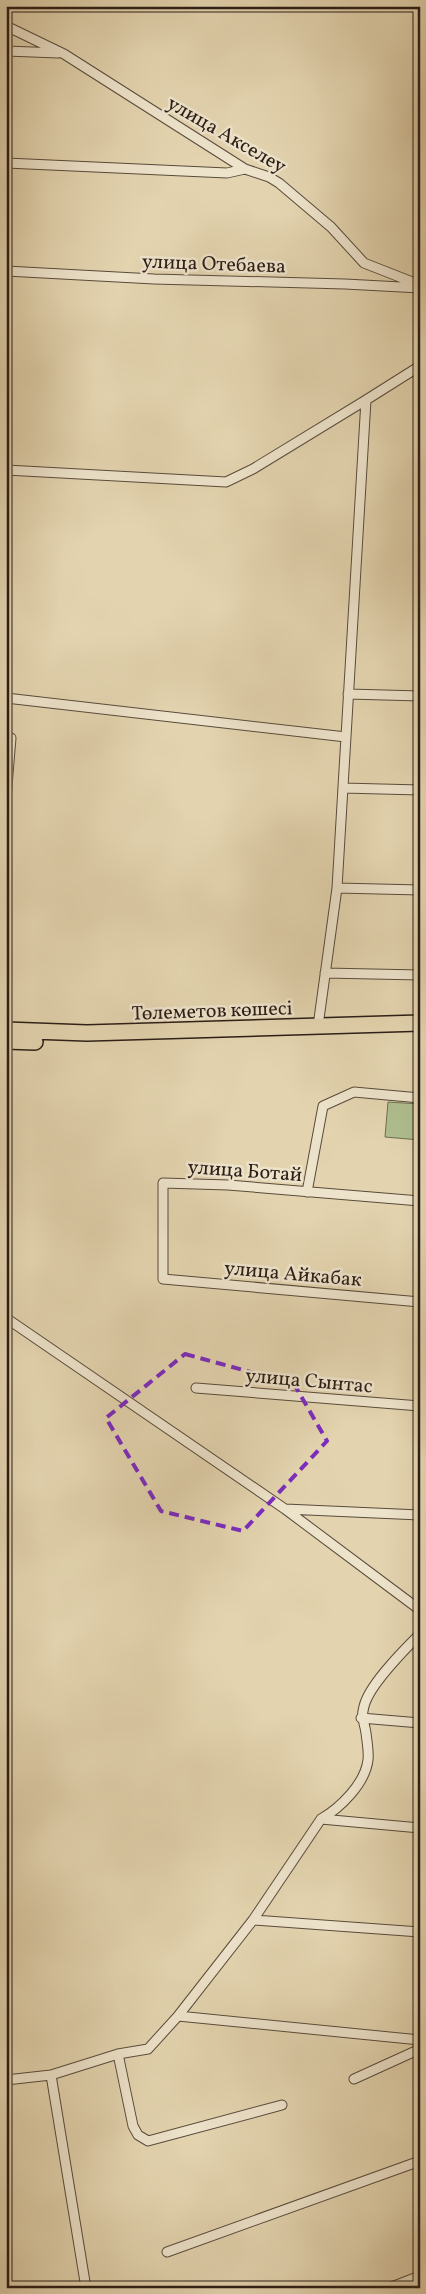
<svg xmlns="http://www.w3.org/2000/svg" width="426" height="2294" font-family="Vollkorn,serif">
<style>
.green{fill:#afbe8f;stroke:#6d6e52}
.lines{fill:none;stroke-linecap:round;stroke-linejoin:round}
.street-casing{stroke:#594b3c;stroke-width:11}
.primary-casing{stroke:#2b1d16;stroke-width:18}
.street{stroke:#ede3cb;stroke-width:9}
.primary{stroke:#e3d4af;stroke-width:15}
.marked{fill:none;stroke:#7b2cbf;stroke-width:4;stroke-dasharray:10 6;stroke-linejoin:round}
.labels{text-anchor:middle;stroke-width:5;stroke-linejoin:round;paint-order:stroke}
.street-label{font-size:20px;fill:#2b1d16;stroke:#ede3cb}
</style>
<rect width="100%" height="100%" fill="#e3d4af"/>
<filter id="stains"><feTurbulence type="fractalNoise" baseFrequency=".004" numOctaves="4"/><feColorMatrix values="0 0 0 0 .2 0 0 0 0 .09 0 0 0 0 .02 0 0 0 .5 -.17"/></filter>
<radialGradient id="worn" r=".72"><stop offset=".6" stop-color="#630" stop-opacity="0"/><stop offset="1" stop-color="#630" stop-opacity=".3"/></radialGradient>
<path class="green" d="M 388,1102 L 420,1104 L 420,1140 L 385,1137 Z"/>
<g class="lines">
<defs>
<path id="street" d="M 6,26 L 64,54 L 245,169 L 269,177 L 279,183 L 331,227 L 364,263 L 420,285
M 6,51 L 58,53
M 6,163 L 227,173 L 245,169
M 6,271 L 154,279 L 345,284 L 420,288
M 6,470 L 226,482 L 253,469 L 366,400
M 348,694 L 420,696
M 6,698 L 346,737
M 343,788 L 420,790
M 6,798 L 11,738
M 337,888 L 420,890
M 325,973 L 420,975
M 318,1026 L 337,888 L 366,400 L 420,366
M 307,1192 L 323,1106 L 354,1092 L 420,1098
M 420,1201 L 228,1185 L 163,1183 L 163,1279 L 420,1302
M 6,1318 L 285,1509 L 420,1610
M 196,1388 L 420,1406
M 285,1509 L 420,1515
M 361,1718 L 420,1723
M 321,1819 L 420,1828
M 253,1920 L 420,1932
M 178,2016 L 420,2040
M 118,2054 L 133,2126 L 138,2135 L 148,2141 L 282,2105
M 51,2075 L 86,2288
M 354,2079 L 420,2049
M 6,2080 L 51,2075 L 118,2054 L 148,2049 L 178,2016 L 253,1920 L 321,1819 C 340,1808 365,1784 368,1760 C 369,1752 367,1742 366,1733 C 364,1719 360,1719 365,1703 C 372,1682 404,1650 420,1634
M 167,2252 L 420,2161
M 389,2288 L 420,2276"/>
<path id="primary" d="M 6,1030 L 87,1033 L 420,1023
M 6,1041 L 35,1042"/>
</defs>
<use href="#street" class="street-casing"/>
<use href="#primary" class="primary-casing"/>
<use href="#street" class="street"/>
<use href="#primary" class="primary"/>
</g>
<path class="marked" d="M 185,1354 L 294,1384 L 327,1441 L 243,1531 L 161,1511 L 106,1418 Z"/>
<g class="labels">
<g class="street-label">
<text transform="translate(227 134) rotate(30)" y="7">улица Акселеу</text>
<text transform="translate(214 263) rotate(2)" y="7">улица Отебаева</text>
<text transform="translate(212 1010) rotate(-2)" y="7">Төлеметов көшесі</text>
<text transform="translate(245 1170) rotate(4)" y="7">улица Ботай</text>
<text transform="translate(293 1273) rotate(5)" y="7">улица Айкабак</text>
<text transform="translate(309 1380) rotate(5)" y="7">улица Сынтас</text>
</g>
</g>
<rect width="426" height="2294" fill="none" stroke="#e3d4af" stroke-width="25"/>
<rect x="8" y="8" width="411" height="2279" fill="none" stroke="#2b1d16" stroke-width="2.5"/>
<rect x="12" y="12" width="401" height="2269" fill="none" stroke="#2b1d16"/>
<rect width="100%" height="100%" filter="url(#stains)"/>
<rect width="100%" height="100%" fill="url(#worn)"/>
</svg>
